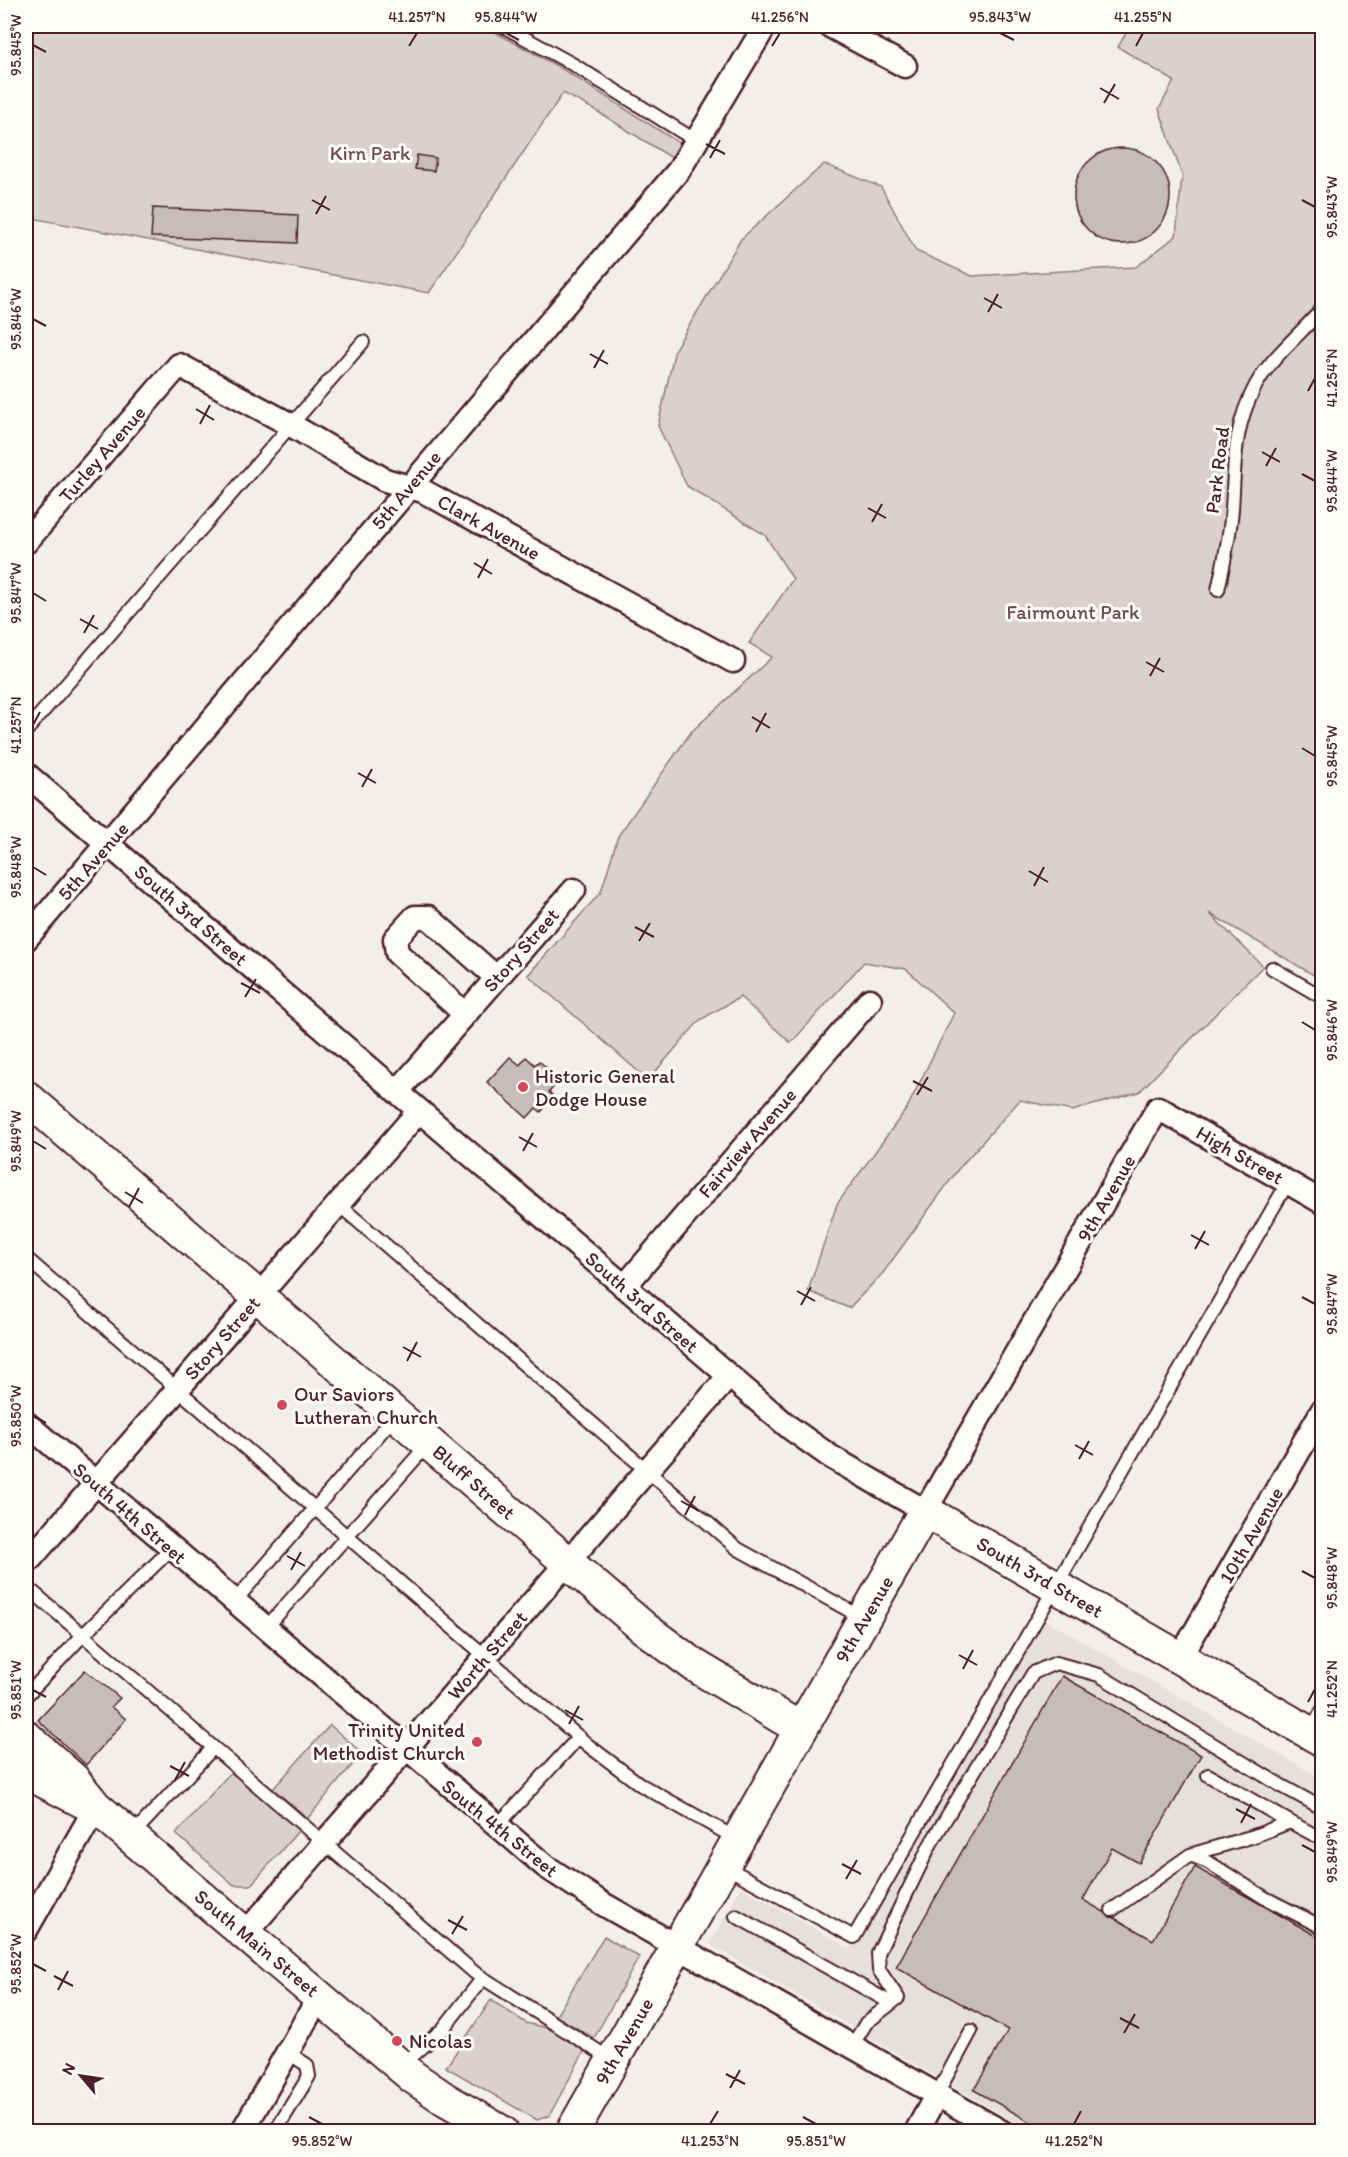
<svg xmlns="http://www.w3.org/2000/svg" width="1348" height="2157" font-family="Itim,sans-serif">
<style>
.built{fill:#e5dfdd}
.green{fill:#d9d0cf;stroke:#92787d;stroke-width:1.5}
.building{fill:#c8bbbb;stroke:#4a1f2b;stroke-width:1.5}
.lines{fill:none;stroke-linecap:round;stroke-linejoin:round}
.lane-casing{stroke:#4a1f2b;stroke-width:16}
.street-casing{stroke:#4a1f2b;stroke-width:27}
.secondary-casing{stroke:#4a1f2b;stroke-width:36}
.lane{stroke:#fdfcf7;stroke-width:12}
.street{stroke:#fdfcf7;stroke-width:22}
.secondary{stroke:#fdfcf7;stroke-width:32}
.ticks{fill:none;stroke:#4a1f2b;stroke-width:2}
.poi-dot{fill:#d1495b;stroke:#fdfcf7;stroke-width:2}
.labels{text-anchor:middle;stroke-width:6;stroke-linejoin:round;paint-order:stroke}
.park-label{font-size:20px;fill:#6e4b54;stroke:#fdfcf7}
.street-label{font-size:20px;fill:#4a1f2b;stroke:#fdfcf7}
.poi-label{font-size:20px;fill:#4a1f2b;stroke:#fdfcf7;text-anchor:start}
.neatline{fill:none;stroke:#4a1f2b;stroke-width:2}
.ticks-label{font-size:15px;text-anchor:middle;fill:#4a1f2b}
</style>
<rect width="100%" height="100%" fill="#f2efeb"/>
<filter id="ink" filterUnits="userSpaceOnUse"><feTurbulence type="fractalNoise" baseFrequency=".0167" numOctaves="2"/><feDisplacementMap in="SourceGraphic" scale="12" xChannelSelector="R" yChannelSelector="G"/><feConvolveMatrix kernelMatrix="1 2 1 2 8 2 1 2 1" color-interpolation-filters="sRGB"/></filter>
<g filter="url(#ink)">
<path class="built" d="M 1044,1619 L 1322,1779 L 1322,2131 L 1030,2131 L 710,1944 L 741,1887 L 850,1949 Z"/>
<path class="green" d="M 26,26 L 484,26 L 559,67 L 692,151 L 683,165 L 595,110 L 563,93 L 429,293 L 26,217 Z
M 1130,26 L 1322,26 L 1322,980 L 1209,913 L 1263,966 L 1139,1092 L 1072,1111 L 1020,1100 L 959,1168 L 883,1273 L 849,1308 L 808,1291 L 837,1204 L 907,1108 L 954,1013 L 906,969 L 864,962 L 791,1043 L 740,997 L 700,1020 L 648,1080 L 528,975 L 601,892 L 618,836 L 691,732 L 772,657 L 749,643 L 793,579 L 765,535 L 687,486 L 658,426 L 675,349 L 741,239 L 824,164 L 881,187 L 916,251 L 972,276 L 1136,267 L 1176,236 L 1182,175 L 1159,109 L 1174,81 L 1118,47 Z
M 330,1725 L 362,1753 L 308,1818 L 273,1789 Z
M 231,1772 L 300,1829 L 251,1885 L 234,1885 L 176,1834 Z
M 604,1936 L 639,1957 L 594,2038 L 556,2016 Z
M 491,2000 L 526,2023 L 556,2030 L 586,2048 L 549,2116 L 537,2120 L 446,2067 Z"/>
<path class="building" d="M1074 196a48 48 0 1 1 96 0a48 48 0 1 1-96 0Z
M 417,155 L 436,158 L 434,171 L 415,169 Z
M 153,208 L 298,215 L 297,243 L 151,237 Z
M 510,1057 L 520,1065 L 526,1057 L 535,1065 L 539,1061 L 560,1080 L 549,1092 L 554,1097 L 541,1112 L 536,1108 L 527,1118 L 487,1082 Z
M 85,1670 L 120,1698 L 111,1707 L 126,1719 L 86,1765 L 38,1720 Z
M 1062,1676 L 1201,1755 L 1139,1863 L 1112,1848 L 1083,1900 L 1153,1940 L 1195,1867 L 1322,1939 L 1322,2132 L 1048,2132 L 974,2090 L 1008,2030 L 896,1967 Z"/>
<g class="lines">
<defs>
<path id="lane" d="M 503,26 L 574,65 L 698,142
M 1218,590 C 1224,563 1230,536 1232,509 C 1235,463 1233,427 1256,385 C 1272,356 1301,334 1322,309
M 26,731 L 363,342
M 1272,968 L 1322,997
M 338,1204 L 738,1549 L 863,1618
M 26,1258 L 589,1746 L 641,1785 L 737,1839
M 26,1586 L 475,1973 L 612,2060
M 234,1602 L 395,1416
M 265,1629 L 429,1443
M 26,1696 L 83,1635 L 171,1549
M 1310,1733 L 1322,1711
M 1208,1775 L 1290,1822
M 497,1826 L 579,1737
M 132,1835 L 213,1748
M 1190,1855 L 1254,1836 L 1290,1822 L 1322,1839
M 724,1866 L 854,1937 L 1288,1182
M 1112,1910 L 1190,1855 L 1208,1862 L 1265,1898 L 1322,1927
M 736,1916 L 891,2003
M 852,2046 L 866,2023 L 898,1998 L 879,1970 L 878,1953 L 930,1845 L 1033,1673 L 1056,1663 L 1099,1675 L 1280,1785 L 1322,1808
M 401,2066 L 443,2029 L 482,1979
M 937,2094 L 971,2031
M 275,2132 L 309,2076 L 307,2065 L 287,2052"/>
<path id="street" d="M 830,26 L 905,66
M 26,542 L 179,365 L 291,425 L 385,480 L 423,491 L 733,661
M 26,774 L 790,1428 L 831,1457 L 925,1511 L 1158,1108 L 1322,1202
M 26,939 L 679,170 L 765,26
M 465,1014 L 397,953 L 395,939 L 415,917 L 428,917 L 497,978
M 397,1092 L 574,890
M 624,1287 L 870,1000
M 26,1423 L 545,1866 L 603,1904 L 1002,2132
M 26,1564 L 419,1111
M 1180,1658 L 1322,1411
M 26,1930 L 96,1807
M 245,1934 L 729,1376
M 242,2132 L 319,1997
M 916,2132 L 937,2094"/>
<path id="secondary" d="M 26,1097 L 644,1628 L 694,1665 L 801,1729
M 26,1737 L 74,1780 L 96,1807 L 413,2077 L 445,2099 L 502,2132
M 26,1772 L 82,1801
M 572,2132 L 925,1511 L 1322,1740"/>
</defs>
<use href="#lane" class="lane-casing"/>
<use href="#street" class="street-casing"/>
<use href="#secondary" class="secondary-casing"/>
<use href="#lane" class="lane"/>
<use href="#street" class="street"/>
<use href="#secondary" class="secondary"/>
</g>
</g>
<path class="ticks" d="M 506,33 L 519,40M 1000,33 L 1014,40M 33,45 L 46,52M 409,46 L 417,33M 772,46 L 780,33M 1136,46 L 1143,33M 1100,88 L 1119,99M 1104,103 L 1115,84M 706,144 L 725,154M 710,158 L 720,140M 312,200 L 330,210M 1302,200 L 1315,207M 316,214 L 326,196M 984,298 L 1002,308M 988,312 L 998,294M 33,319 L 46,326M 590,354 L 608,364M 594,368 L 604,350M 1308,391 L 1315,378M 196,409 L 214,420M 200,424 L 210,405M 1262,452 L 1280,462M 1266,466 L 1276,448M 1302,474 L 1315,481M 868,508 L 886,518M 872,522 L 882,504M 474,563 L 492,574M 478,578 L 488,559M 33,593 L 46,601M 80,619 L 98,629M 84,633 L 94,615M 1146,662 L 1164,672M 1150,676 L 1160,658M 752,717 L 770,728M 33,725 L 40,712M 756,732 L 766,713M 1302,748 L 1315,756M 358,773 L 376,783M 362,787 L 372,769M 33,867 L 46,875M 1029,871 L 1048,882M 1034,886 L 1044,867M 635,927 L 654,937M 639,941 L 650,923M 241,983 L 260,993M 245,997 L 256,979M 1302,1022 L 1315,1030M 913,1081 L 932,1091M 917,1095 L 928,1077M 519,1137 L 537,1147M 33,1141 L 46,1149M 523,1151 L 533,1133M 125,1192 L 143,1203M 129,1207 L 139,1188M 1191,1235 L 1209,1245M 1195,1249 L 1205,1231M 797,1291 L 815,1301M 1302,1297 L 1315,1304M 801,1305 L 811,1287M 403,1347 L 421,1357M 407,1361 L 417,1342M 33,1416 L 46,1423M 1075,1445 L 1093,1455M 1079,1459 L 1089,1441M 681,1501 L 699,1511M 685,1515 L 695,1496M 287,1556 L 305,1566M 291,1570 L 301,1552M 1302,1571 L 1315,1578M 959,1655 L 977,1665M 963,1669 L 973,1650M 33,1690 L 46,1697M 1308,1702 L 1315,1689M 565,1710 L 583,1720M 569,1724 L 579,1706M 170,1766 L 189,1776M 175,1780 L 185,1762M 1236,1809 L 1255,1819M 1241,1823 L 1251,1804M 1302,1845 L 1315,1852M 842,1864 L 861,1874M 846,1879 L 857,1860M 448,1920 L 467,1930M 452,1934 L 463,1916M 33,1964 L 46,1971M 54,1976 L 73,1986M 58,1990 L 68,1971M 1120,2018 L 1139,2028M 1124,2033 L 1135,2014M 726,2074 L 745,2084M 730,2088 L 740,2070M 309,2117 L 322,2124M 803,2117 L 816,2124M 710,2124 L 718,2111M 1074,2124 L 1081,2111"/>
<g class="poi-dot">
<circle cx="523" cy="1087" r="6"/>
<circle cx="282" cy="1405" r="6"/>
<circle cx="477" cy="1742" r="6"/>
<circle cx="397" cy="2041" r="6"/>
</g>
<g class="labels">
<g class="park-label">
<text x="370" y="160">Kirn Park</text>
<text x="1073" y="619">Fairmount Park</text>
</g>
<g class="street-label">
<text transform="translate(102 454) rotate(-49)" y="7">Turley Avenue</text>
<text transform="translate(1217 470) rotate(-83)" y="7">Park Road</text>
<text transform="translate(406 490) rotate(-50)" y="7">5th Avenue</text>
<text transform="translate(489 527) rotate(29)" y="7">Clark Avenue</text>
<text transform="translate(93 861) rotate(-49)" y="7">5th Avenue</text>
<text transform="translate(191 915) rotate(41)" y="7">South 3rd Street</text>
<text transform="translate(521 950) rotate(-49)" y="7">Story Street</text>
<text transform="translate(747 1143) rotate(-49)" y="7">Fairview Avenue</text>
<text transform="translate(1240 1155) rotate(30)" y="7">High Street</text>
<text transform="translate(1106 1198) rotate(-60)" y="7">9th Avenue</text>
<text transform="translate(642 1302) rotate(41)" y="7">South 3rd Street</text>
<text transform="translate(222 1338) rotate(-49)" y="7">Story Street</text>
<text transform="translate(474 1482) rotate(41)" y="7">Bluff Street</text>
<text transform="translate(130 1513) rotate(41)" y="7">South 4th Street</text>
<text transform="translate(1251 1535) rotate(-60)" y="7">10th Avenue</text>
<text transform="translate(1040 1577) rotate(30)" y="7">South 3rd Street</text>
<text transform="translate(864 1619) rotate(-60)" y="7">9th Avenue</text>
<text transform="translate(487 1655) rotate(-49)" y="7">Worth Street</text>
<text transform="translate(500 1828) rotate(39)" y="7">South 4th Street</text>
<text transform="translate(257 1943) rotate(40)" y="7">South Main Street</text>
<text transform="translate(624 2041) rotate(-60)" y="7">9th Avenue</text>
</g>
<g class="poi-label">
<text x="535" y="1083">Historic General<tspan x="535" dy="23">Dodge House</tspan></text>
<text x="294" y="1401">Our Saviors<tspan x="294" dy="23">Lutheran Church</tspan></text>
<text x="465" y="1737" text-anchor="end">Trinity United<tspan x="465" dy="23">Methodist Church</tspan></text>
<text x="409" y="2048">Nicolas</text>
</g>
</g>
<rect width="1348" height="2157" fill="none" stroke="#fdfcf7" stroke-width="66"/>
<g transform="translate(81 2076) rotate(299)" stroke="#fdfcf7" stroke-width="4.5" paint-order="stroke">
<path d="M0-4.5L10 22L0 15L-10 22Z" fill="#4a1f2b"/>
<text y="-9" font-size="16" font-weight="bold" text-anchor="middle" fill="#4a1f2b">N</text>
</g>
<rect x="33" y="33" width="1282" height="2091" class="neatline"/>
<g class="ticks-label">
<text x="417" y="22">41.257°N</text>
<text x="506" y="22">95.844°W</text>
<text x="780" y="22">41.256°N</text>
<text x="1000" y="22">95.843°W</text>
<text x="1143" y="22">41.255°N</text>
<text transform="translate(16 45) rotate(-90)" y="5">95.845°W</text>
<text transform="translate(1332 207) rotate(-90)" y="5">95.843°W</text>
<text transform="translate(16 319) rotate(-90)" y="5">95.846°W</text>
<text transform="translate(1332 378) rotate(-90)" y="5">41.254°N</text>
<text transform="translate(1332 481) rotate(-90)" y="5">95.844°W</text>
<text transform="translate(16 593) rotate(-90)" y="5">95.847°W</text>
<text transform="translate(16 725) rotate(-90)" y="5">41.257°N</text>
<text transform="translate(1332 756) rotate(-90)" y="5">95.845°W</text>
<text transform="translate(16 867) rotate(-90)" y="5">95.848°W</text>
<text transform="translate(1332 1030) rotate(-90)" y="5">95.846°W</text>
<text transform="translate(16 1141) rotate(-90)" y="5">95.849°W</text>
<text transform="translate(1332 1304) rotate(-90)" y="5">95.847°W</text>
<text transform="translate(16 1416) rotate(-90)" y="5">95.850°W</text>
<text transform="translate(1332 1578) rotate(-90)" y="5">95.848°W</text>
<text transform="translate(1332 1689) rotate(-90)" y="5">41.252°N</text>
<text transform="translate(16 1690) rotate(-90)" y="5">95.851°W</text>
<text transform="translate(1332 1852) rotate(-90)" y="5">95.849°W</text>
<text transform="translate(16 1964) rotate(-90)" y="5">95.852°W</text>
<text x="322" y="2146">95.852°W</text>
<text x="710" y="2146">41.253°N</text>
<text x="816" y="2146">95.851°W</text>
<text x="1074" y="2146">41.252°N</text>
</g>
</svg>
